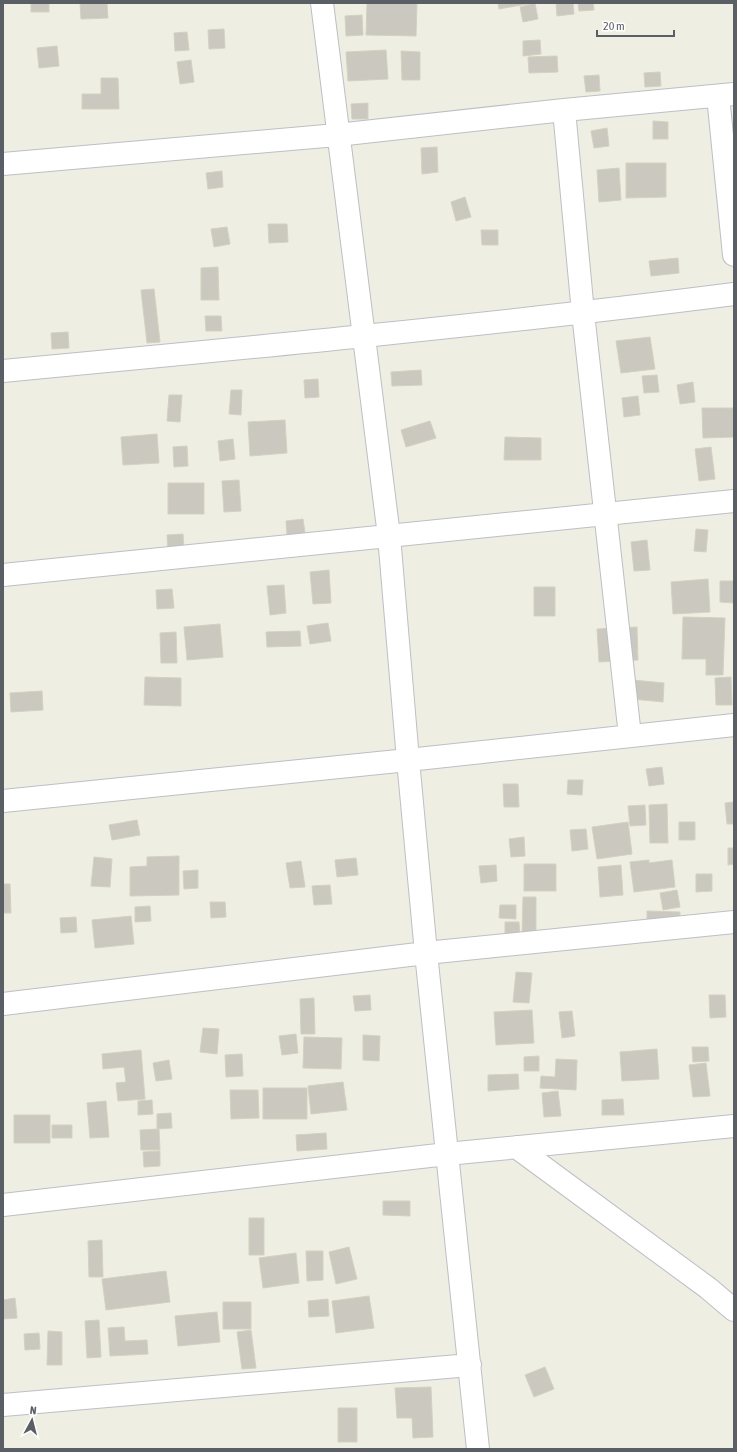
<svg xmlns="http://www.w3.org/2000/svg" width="737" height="1452" font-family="'Asap Condensed',sans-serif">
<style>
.building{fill:#cac8bf;stroke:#d4d1c0}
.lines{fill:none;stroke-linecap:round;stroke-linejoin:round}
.minor-casing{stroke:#bcbfc5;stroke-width:24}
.minor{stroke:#fff;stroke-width:22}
</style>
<rect width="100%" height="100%" fill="#efeee2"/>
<path class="building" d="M 31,3 L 49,3 L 49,12 L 31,12 Z
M 80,3 L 107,3 L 108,18 L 81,19 Z
M 367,3 L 417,3 L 416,36 L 366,35 Z
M 498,3 L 533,3 L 499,9 Z
M 535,3 L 538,19 L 523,22 L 520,7 Z
M 556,3 L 573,3 L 574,14 L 557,16 Z
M 578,3 L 593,3 L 594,10 L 579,11 Z
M 362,15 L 363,35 L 346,36 L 345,16 Z
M 224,29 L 225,48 L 209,49 L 208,30 Z
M 187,32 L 189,50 L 175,51 L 174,33 Z
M 540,40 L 541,54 L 523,56 L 523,41 Z
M 57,46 L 59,66 L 39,68 L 37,48 Z
M 386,50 L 388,79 L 348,81 L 346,52 Z
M 401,51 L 420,52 L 420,80 L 402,80 Z
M 557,56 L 558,72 L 529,73 L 528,57 Z
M 191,60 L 194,82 L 180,84 L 177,62 Z
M 660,72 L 661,86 L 645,87 L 644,73 Z
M 599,75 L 600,91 L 586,92 L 584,76 Z
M 101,78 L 118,78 L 119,109 L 82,109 L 82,94 L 101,94 Z
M 368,103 L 368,119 L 352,119 L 351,104 Z
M 653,121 L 668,122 L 668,139 L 653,139 Z
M 607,128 L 609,146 L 594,148 L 591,131 Z
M 437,147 L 438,172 L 422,174 L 421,148 Z
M 626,163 L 666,163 L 666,197 L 626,198 Z
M 619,168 L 621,200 L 599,202 L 597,170 Z
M 222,171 L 223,187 L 208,189 L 206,173 Z
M 465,197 L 471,217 L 456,221 L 451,202 Z
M 268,224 L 287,224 L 288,242 L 269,243 Z
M 227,227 L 230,244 L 214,247 L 211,229 Z
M 481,230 L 498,230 L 498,245 L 482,245 Z
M 678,258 L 679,273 L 651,276 L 649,261 Z
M 218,267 L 219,300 L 201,300 L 201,268 Z
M 154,289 L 160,342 L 147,343 L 141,290 Z
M 205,316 L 221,316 L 222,331 L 206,331 Z
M 68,332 L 69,348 L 52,349 L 51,333 Z
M 650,337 L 655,369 L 621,373 L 616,341 Z
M 421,370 L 422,385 L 392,386 L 391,372 Z
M 657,375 L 659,392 L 644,393 L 642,376 Z
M 318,379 L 319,397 L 305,398 L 304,380 Z
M 693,382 L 695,402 L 680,404 L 677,385 Z
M 231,390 L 242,390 L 241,415 L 229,414 Z
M 169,395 L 182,395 L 180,422 L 167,421 Z
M 638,396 L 640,415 L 624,417 L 622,398 Z
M 702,408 L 734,408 L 734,437 L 703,438 Z
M 285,420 L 287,453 L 250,456 L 248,422 Z
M 430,421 L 436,438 L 406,447 L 401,430 Z
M 157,434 L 159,463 L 123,465 L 121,437 Z
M 505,437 L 541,438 L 541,460 L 504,460 Z
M 233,439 L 235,459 L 220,461 L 218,441 Z
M 187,446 L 188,466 L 174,467 L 173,447 Z
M 711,447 L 715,479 L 699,481 L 695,449 Z
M 239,480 L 241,511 L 224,512 L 222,481 Z
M 168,483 L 204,483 L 204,514 L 168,514 Z
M 303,519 L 305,533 L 287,535 L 286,521 Z
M 696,529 L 708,530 L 706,552 L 694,551 Z
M 183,534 L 184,550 L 168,551 L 167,535 Z
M 647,540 L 650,570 L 634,571 L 631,542 Z
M 329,570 L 331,603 L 313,604 L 310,572 Z
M 708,579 L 710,612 L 673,614 L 671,582 Z
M 720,581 L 734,581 L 734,603 L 720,602 Z
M 284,585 L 286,613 L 270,615 L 267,586 Z
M 534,587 L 555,587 L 555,616 L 534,616 Z
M 172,589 L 174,608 L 157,609 L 156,590 Z
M 683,617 L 725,618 L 723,675 L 706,675 L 706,659 L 682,659 Z
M 328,623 L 331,641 L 310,644 L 307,626 Z
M 220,624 L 223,657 L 187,660 L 184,627 Z
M 637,627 L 638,660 L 599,662 L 597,629 Z
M 300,631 L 301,646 L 267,647 L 266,632 Z
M 176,632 L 177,663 L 161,663 L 160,633 Z
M 145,677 L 181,678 L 181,706 L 144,705 Z
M 731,677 L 732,705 L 716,705 L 715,678 Z
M 633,680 L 664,683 L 663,702 L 632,699 Z
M 42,691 L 43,710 L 11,712 L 10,693 Z
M 662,767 L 664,784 L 649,786 L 646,769 Z
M 568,780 L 583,780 L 582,795 L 567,794 Z
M 503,784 L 518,784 L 519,807 L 504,807 Z
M 734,802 L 734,824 L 727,824 L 725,803 Z
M 667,804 L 668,843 L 650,843 L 649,805 Z
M 645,805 L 646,825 L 630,826 L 628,806 Z
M 137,820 L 140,835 L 112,840 L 109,825 Z
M 628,822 L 632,854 L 597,859 L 592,827 Z
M 679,822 L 695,822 L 695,840 L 679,840 Z
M 586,829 L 588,849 L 572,851 L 570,830 Z
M 524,837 L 525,856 L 511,857 L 509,839 Z
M 728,848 L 734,848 L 734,864 L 728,865 Z
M 179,856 L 179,895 L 130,896 L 130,867 L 147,866 L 147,857 Z
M 94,857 L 112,859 L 110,887 L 91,886 Z
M 356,858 L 358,875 L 337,877 L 335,860 Z
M 649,860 L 649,863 L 672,860 L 675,887 L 634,892 L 630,862 Z
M 301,861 L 305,887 L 290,888 L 286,863 Z
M 524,864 L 556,864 L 556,891 L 524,891 Z
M 496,865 L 497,881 L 481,883 L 479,866 Z
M 621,865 L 623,895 L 600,897 L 598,867 Z
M 198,870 L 198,888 L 184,889 L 183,871 Z
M 696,874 L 712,874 L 712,891 L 696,892 Z
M 3,884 L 10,884 L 11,913 L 3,913 Z
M 330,885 L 332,904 L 314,905 L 312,886 Z
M 677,890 L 680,907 L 663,910 L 660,893 Z
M 523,897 L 536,897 L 536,936 L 522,936 Z
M 210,902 L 225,902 L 226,917 L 211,918 Z
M 500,905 L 516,905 L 516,919 L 499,918 Z
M 150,906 L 151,921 L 135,922 L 135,907 Z
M 647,911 L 680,912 L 680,926 L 647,925 Z
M 131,916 L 134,944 L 95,948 L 92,920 Z
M 76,917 L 77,932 L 61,933 L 60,918 Z
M 505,922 L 519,922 L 520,938 L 505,938 Z
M 516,972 L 532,973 L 529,1003 L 513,1002 Z
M 370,995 L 371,1010 L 355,1011 L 353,996 Z
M 709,995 L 725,995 L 726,1017 L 710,1018 Z
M 314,998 L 315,1034 L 301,1034 L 300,999 Z
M 532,1010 L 534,1043 L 496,1045 L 494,1012 Z
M 572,1011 L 575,1036 L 562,1038 L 559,1012 Z
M 203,1028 L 219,1029 L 217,1054 L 200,1052 Z
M 296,1034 L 298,1053 L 282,1055 L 279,1036 Z
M 363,1035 L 380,1036 L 379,1061 L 363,1060 Z
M 304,1037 L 342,1038 L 341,1069 L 303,1068 Z
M 692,1047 L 708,1047 L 709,1061 L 693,1062 Z
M 657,1049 L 659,1079 L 622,1081 L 620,1052 Z
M 141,1050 L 145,1099 L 118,1101 L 116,1083 L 126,1082 L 124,1067 L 103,1069 L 102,1054 Z
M 242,1054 L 243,1076 L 226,1077 L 225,1055 Z
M 539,1056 L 539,1071 L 524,1071 L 524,1057 Z
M 556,1059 L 577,1060 L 576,1090 L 540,1088 L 541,1076 L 555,1077 Z
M 169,1060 L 172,1079 L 156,1081 L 153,1063 Z
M 706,1063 L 710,1096 L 693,1097 L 689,1065 Z
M 518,1074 L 519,1089 L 488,1091 L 488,1075 Z
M 343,1082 L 347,1110 L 311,1114 L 308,1086 Z
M 263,1088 L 307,1088 L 307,1119 L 263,1119 Z
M 230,1090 L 258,1090 L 259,1118 L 231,1119 Z
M 558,1091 L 561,1116 L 544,1117 L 542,1093 Z
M 623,1099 L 624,1115 L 602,1115 L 602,1100 Z
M 152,1100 L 153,1114 L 138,1115 L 138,1101 Z
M 106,1101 L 109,1137 L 90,1138 L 87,1103 Z
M 171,1113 L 172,1128 L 157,1129 L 157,1114 Z
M 14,1115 L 50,1115 L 50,1143 L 14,1143 Z
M 52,1125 L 72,1125 L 72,1138 L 52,1138 Z
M 159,1129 L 160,1150 L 141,1150 L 140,1130 Z
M 326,1133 L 327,1149 L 297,1151 L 296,1135 Z
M 160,1151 L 160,1166 L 144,1167 L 143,1152 Z
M 383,1201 L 410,1201 L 410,1216 L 383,1215 Z
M 249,1218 L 264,1218 L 264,1255 L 249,1255 Z
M 102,1240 L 103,1277 L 89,1277 L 88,1241 Z
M 349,1247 L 357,1279 L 336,1284 L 329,1252 Z
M 306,1251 L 323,1251 L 323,1280 L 307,1281 Z
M 296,1253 L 299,1283 L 263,1288 L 259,1258 Z
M 166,1271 L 170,1302 L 106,1310 L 102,1279 Z
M 369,1296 L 374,1328 L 336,1333 L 332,1301 Z
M 15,1298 L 17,1318 L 3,1319 L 3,1300 Z
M 328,1299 L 329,1316 L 309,1317 L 308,1301 Z
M 223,1302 L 251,1302 L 251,1329 L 223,1329 Z
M 217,1312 L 220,1342 L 178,1346 L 175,1316 Z
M 99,1320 L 101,1357 L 87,1358 L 85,1321 Z
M 124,1327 L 125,1341 L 147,1340 L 148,1354 L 110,1356 L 108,1328 Z
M 251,1330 L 256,1368 L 242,1369 L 237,1332 Z
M 48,1331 L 62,1332 L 62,1365 L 47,1365 Z
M 39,1333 L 40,1349 L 25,1350 L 24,1334 Z
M 545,1367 L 554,1389 L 534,1397 L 525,1375 Z
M 431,1387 L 433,1437 L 413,1438 L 412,1418 L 397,1418 L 395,1388 Z
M 338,1408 L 357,1408 L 357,1442 L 338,1442 Z"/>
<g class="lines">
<defs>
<path id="minor" d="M 322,3 L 389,536 L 408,760 L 426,953 L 478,1449
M 718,96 L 734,255
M 564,110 L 583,313 L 630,736
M 3,164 L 337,135 L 564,110 L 734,94
M 3,371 C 247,348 491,325 734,294
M 3,575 L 734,501
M 3,801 L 408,760 L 734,725
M 3,1004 L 426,953 L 734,922
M 516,1147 L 708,1288 L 734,1310
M 3,1205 L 447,1154 L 734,1126
M 3,1405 L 470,1365"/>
</defs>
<use href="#minor" class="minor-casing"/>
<use href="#minor" class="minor"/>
</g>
<rect width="737" height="1452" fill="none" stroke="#5a5e65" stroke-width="8"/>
<g transform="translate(32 1420) rotate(7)" stroke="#ffffff" stroke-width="3" paint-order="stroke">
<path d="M0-3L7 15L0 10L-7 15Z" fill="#5a5e65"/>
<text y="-6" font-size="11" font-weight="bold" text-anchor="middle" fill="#5a5e65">N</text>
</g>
<path d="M597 30v6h77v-6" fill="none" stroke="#5a5e65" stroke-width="2"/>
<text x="603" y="30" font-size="12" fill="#5a5e65" stroke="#ffffff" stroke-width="3" paint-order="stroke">20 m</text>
</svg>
